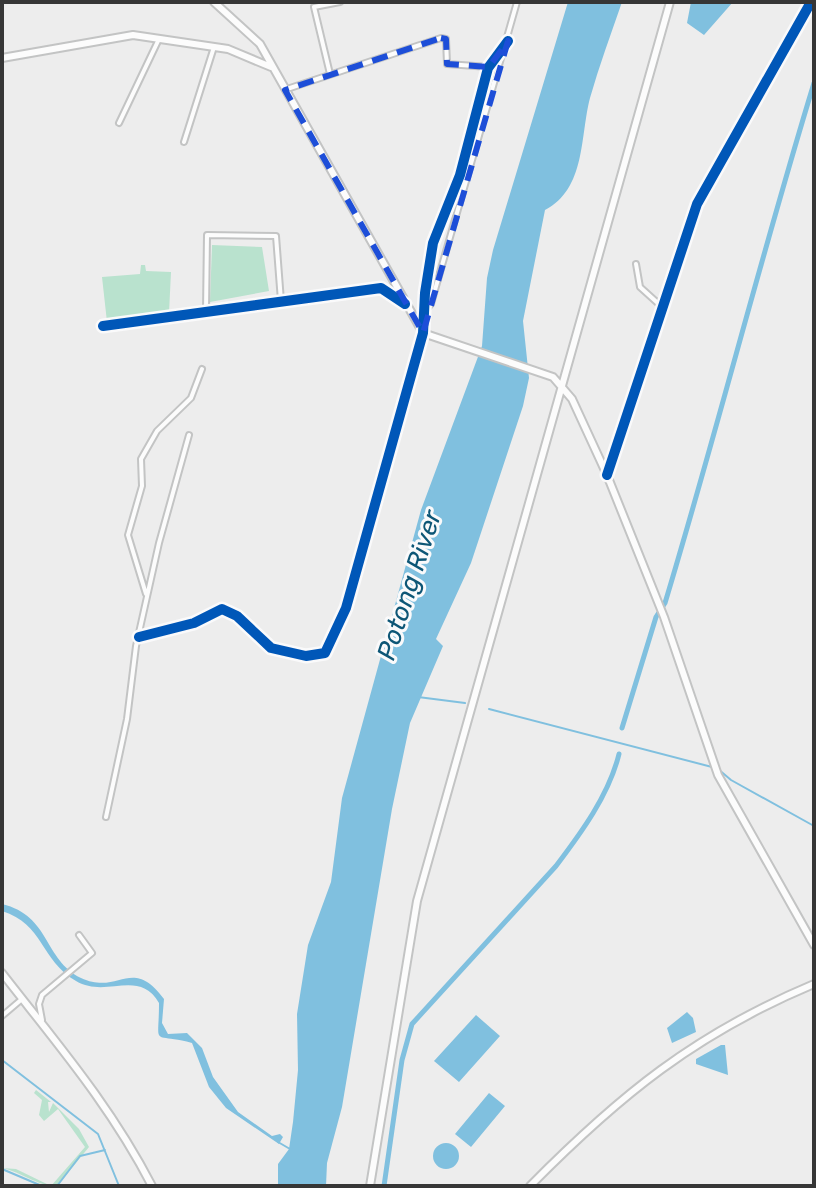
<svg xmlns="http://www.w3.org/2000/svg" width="816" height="1188" font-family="Rubik,sans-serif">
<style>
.green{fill:#b9e2ce}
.water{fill:#80c0df}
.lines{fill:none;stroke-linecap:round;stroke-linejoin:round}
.stream{stroke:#80c0df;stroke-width:2}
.canal{stroke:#80c0df;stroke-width:5}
.street-casing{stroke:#c3c4c4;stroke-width:8}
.secondary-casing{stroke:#c3c4c4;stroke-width:10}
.street{stroke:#fcfcfc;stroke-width:4}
.secondary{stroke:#fcfcfc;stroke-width:6}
.cycleway-casing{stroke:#fafafb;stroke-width:15}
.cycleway{stroke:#0057b8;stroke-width:10}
.marked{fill:none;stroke:#1d4ed8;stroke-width:6;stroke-dasharray:16 10;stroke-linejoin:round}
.labels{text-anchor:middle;stroke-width:6;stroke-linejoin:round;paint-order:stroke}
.water-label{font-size:26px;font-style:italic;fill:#0d5676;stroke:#fafafb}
</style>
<rect width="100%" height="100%" fill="#ededed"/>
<path class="green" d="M 212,245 L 262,247 L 269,291 L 210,302 Z
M 141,265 L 145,265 L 146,271 L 171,272 L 169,313 L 107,322 L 102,277 L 140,274 Z
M 36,1090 L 51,1102 L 48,1102 L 49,1112 L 53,1103 L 79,1129 L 89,1147 L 57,1186 C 36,1186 22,1172 2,1168 L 16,1169 L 51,1186 L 85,1147 L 58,1109 L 44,1121 L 39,1115 L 42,1100 L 34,1093 Z"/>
<path class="water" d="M 568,2 L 622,2 C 611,34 599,66 590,98 C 580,136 586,189 545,210 L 523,321 L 529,378 L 523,406 L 471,563 L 436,639 L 443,646 L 410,723 L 392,809 L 342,1107 L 327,1163 L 326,1186 L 278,1186 L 278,1164 L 289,1149 L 293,1122 L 298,1070 L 297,1014 L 308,945 L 331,882 L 342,798 L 421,510 L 482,346 L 487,278 L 493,250 Z
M 691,2 L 733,2 L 704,35 L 687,23 Z
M 2,904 C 51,916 43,959 81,978 C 120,996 131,955 164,999 L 162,1023 L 168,1034 L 187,1033 L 202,1048 L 213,1077 L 238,1112 L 272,1136 L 280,1134 L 283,1137 L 279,1144 L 226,1108 L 209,1087 L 192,1043 C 150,1032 159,1049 159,1003 C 139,968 106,999 76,981 C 40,960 44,924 2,911 Z
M 687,1012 L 693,1018 L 696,1032 L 672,1043 L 667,1028 Z
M 476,1015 L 500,1036 L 459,1082 L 434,1061 Z
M 721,1045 L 725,1045 L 728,1075 L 696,1064 L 696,1059 Z
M 489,1093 L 505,1106 L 471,1147 L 455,1134 Z
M433 1156a13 13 0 1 1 26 0a13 13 0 1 1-26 0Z"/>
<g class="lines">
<path class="stream" d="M 418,697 L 465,703
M 489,709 L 712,767
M 718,769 L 731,780 L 814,826
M 2,1060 L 98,1134 L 119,1186
M 278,1142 L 290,1149
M 2,1169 L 42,1186
M 57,1186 L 80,1156 L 105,1150"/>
<path class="canal" d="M 622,728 L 656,617 L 665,603 C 717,431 761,256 814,83
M 384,1186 L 402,1060 L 412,1024 L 556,866 C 581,833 609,795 619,754"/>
<defs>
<path id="street" d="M 330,74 L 314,7 L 340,2
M 287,89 L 441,38 L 446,39 L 447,64 L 489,67
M 119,123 L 159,39
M 184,142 L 214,47
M 636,264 L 640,287 L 661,306
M 426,310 L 431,304 L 517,2
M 206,311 L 207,235 L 276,236 L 281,301
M 103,326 L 381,288 L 403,303
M 146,594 L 128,535 L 142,486 L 141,459 L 157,431 L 191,398 L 202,369
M 139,637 L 194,623 L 222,609 L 237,616 L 271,648 L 306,656 L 325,653 L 346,608 L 423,333 L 425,293 L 433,243 L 460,175 L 488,68 L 508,41
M 106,817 L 127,719 L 136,646 L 159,543 L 189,435
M 2,1016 L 22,999
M 42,1020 L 39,1004 L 42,995 L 92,953 L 79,935"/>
<path id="secondary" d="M 214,2 L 260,44 L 423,333 L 553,377 L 572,399 L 607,475 L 664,617 L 718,775 L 814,945
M 2,58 L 133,35 L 228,49 L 271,67
M 608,474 L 697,204 L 811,2
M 2,973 C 58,1045 110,1105 152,1186
M 370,1186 L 417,901 L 670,2
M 530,1186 C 620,1095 695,1034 814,984"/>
</defs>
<use href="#street" class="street-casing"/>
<use href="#secondary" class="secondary-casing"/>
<use href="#street" class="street"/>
<use href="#secondary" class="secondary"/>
<defs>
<path id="cycleway" d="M 103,326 L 381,288 L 405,304
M 607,475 L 697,204 L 811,2
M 139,637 L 194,623 L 222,609 L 237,616 L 271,648 L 306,656 L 325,653 L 346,608 L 423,333 L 425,293 L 433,243 L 460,175 L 488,68 L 508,41"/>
</defs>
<use href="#cycleway" class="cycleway-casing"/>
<use href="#cycleway" class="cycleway"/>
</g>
<path class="marked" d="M 441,38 L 446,39 L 447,64 L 489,67 L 508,41 L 423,333 L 285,90 Z"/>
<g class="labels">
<g class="water-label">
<text transform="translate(409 585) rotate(-72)" y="9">Potong River</text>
</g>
</g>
<rect width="816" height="1188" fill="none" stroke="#363636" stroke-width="8"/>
</svg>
